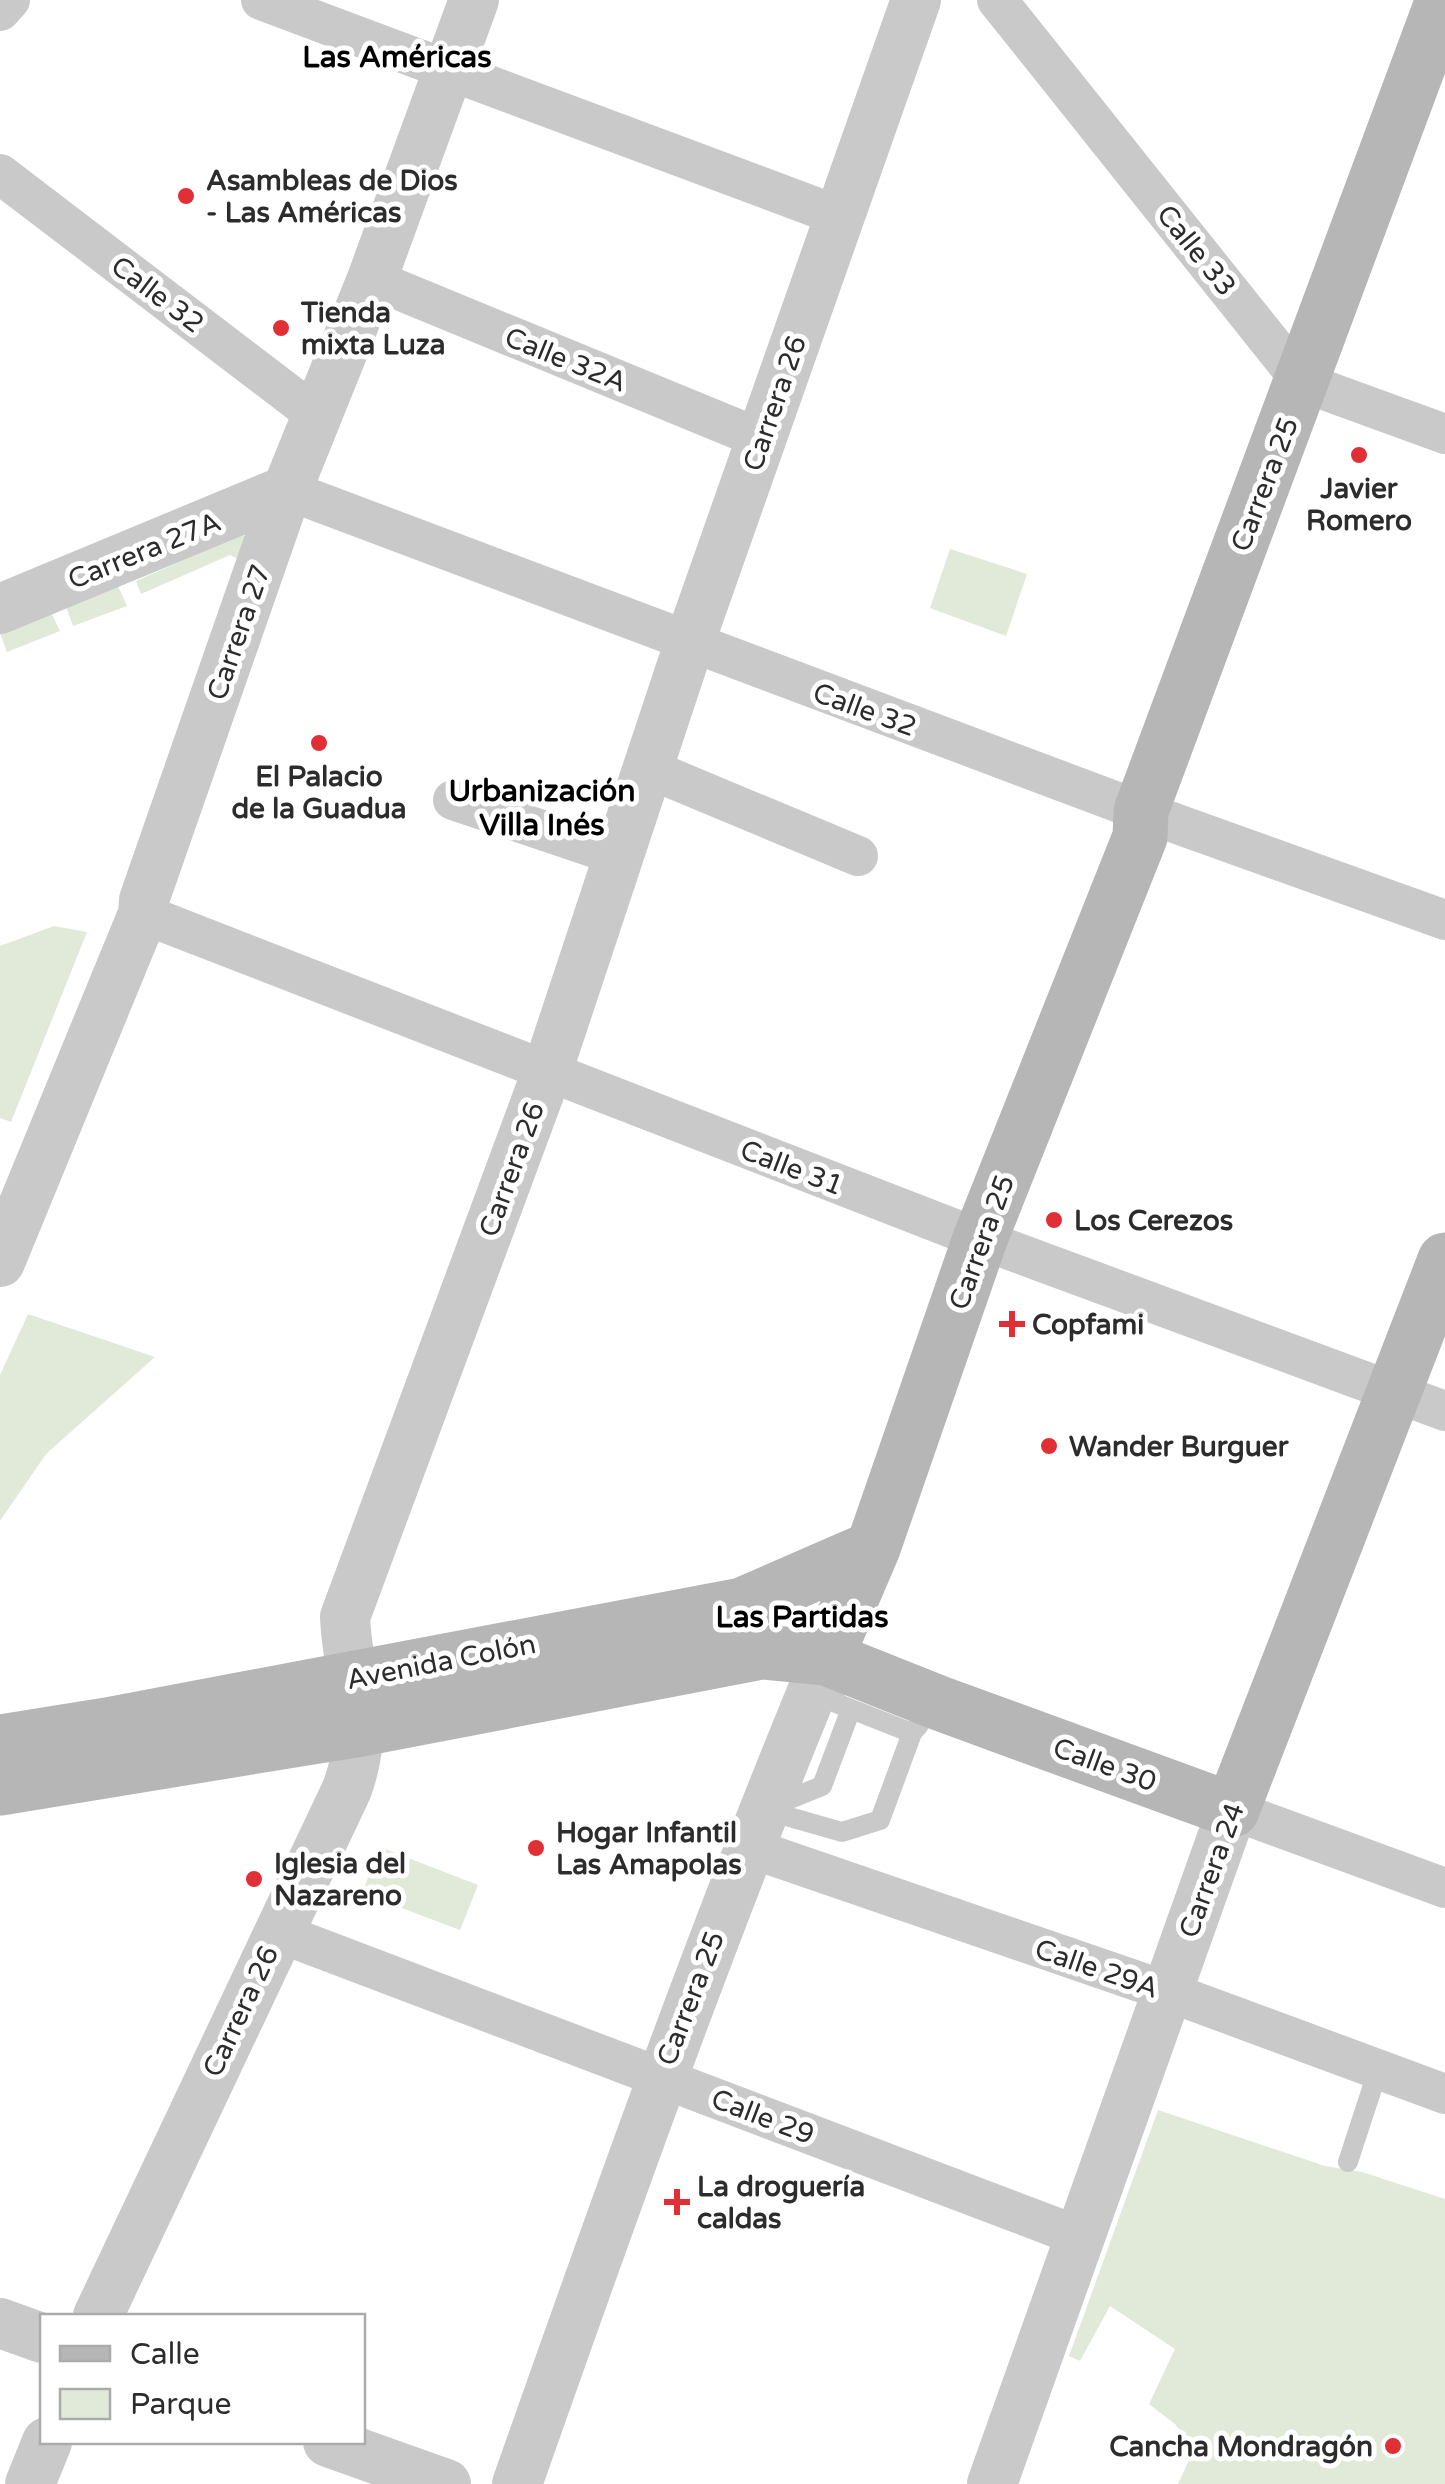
<svg xmlns="http://www.w3.org/2000/svg" width="1445" height="2484" font-family="'Varela Round',sans-serif">
<style>
.green{fill:#e1ead9}
.lines{fill:none;stroke-linecap:round;stroke-linejoin:round}
.service{stroke:#c9c9c9;stroke-width:20}
.minor{stroke:#c9c9c9;stroke-width:40}
.tertiary{stroke:#c9c9c9;stroke-width:50}
.secondary{stroke:#b6b6b6;stroke-width:55}
.poi-dot{fill:#e03036;stroke:#fff;stroke-width:4}
.labels{text-anchor:middle;stroke-width:10;stroke-linejoin:round;paint-order:stroke}
.poi-label{font-size:28px;font-weight:bold;fill:#2c2c2c;stroke:#fff;text-anchor:start}
.street-label{font-size:28px;fill:#2c2c2c;stroke:#fff}
.neighbourhood-label{font-size:30px;font-weight:bold;fill:#000;stroke:#fff}
</style>
<rect width="100%" height="100%" fill="#fff"/>
<path class="green" d="M 240,535 L 246,536 L 238,559 L 230,555 L 141,594 L 136,581 Z
M 950,549 L 1027,574 L 1006,636 L 930,608 Z
M 118,586 L 127,606 L 73,626 L 66,607 Z
M 51,612 L 60,631 L 7,652 L 0,633 Z
M 54,926 L 87,932 L 11,1122 L 0,1118 L 0,946 Z
M 28,1314 L 155,1357 L 46,1454 L 0,1521 L 0,1375 Z
M 380,1847 L 478,1885 L 460,1930 L 362,1893 Z
M 1158,2110 L 1325,2166 L 1362,2172 L 1445,2199 L 1445,2484 L 1178,2484 L 1194,2449 L 1175,2424 L 1149,2404 L 1175,2349 L 1110,2306 L 1080,2361 L 1069,2356 Z"/>
<g class="lines">
<path class="service" d="M 830,1674 L 836,1703 L 912,1733 L 919,1725
M 775,1805 L 822,1786 L 851,1709
M 765,1810 L 842,1832 L 880,1820 L 912,1733
M 1348,2162 L 1378,2070"/>
<path class="minor" d="M 261,0 L 839,216
M 997,0 L 1302,382 L 1445,434
M 0,11 L 10,0
M 0,174 L 316,415
M 372,279 L 761,439
M 287,490 L 1141,811 L 1445,920
M 647,768 L 858,856
M 453,800 L 619,856
M 143,914 L 980,1239 L 1445,1411
M 1232,1810 L 1445,1888
M 747,1847 L 1166,1991 L 1445,2094
M 277,1932 L 1081,2237"/>
<path class="tertiary" d="M 0,609 L 287,490
M 0,1262 L 143,914 L 144,900 L 287,490 L 372,279 L 474,0
M 98,2316 L 347,1789 C 372,1720 348,1684 345,1617 L 547,1072 L 689,644 L 916,0
M 0,2323 L 42,2338
M 328,2442 L 446,2484
M 30,2484 L 47,2442
M 517,2484 C 615,2206 713,1930 826,1658
M 992,2484 L 1232,1810"/>
<path class="secondary" d="M 826,1658 L 873,1548 L 980,1239 L 1140,837 L 1141,811 L 1443,0
M 0,1742 L 107,1725 L 742,1605 L 873,1548
M 0,1788 L 361,1729 L 762,1652 L 826,1658 L 939,1703 L 1232,1810 L 1445,1260"/>
</g>
<g class="poi-dot">
<circle cx="186" cy="196" r="10"/>
<circle cx="281" cy="328" r="10"/>
<circle cx="1359" cy="455" r="10"/>
<circle cx="319" cy="743" r="10"/>
<circle cx="1054" cy="1220" r="10"/>
<path d="M1007 1309h10v10h10v10h-10v10h-10v-10h-10v-10h10z"/>
<circle cx="1049" cy="1446" r="10"/>
<circle cx="536" cy="1848" r="10"/>
<circle cx="254" cy="1879" r="10"/>
<path d="M672 2187h10v10h10v10h-10v10h-10v-10h-10v-10h10z"/>
<circle cx="1393" cy="2446" r="10"/>
</g>
<g class="labels">
<g class="poi-label">
<text x="206" y="190">Asambleas de Dios<tspan x="206" dy="32">- Las Américas</tspan></text>
<text x="301" y="322">Tienda<tspan x="301" dy="32">mixta Luza</tspan></text>
<text x="1359" y="498" text-anchor="middle">Javier<tspan x="1359" dy="32">Romero</tspan></text>
<text x="319" y="786" text-anchor="middle">El Palacio<tspan x="319" dy="32">de la Guadua</tspan></text>
<text x="1074" y="1230">Los Cerezos</text>
<text x="1032" y="1334">Copfami</text>
<text x="1069" y="1456">Wander Burguer</text>
<text x="556" y="1842">Hogar Infantil<tspan x="556" dy="32">Las Amapolas</tspan></text>
<text x="274" y="1873">Iglesia del<tspan x="274" dy="32">Nazareno</tspan></text>
<text x="697" y="2196">La droguería<tspan x="697" dy="32">caldas</tspan></text>
<text x="1373" y="2456" text-anchor="end">Cancha Mondragón</text>
</g>
<g class="street-label">
<text transform="translate(1197 250) rotate(51)" y="10">Calle 33</text>
<text transform="translate(158 294) rotate(37)" y="10">Calle 32</text>
<text transform="translate(566 359) rotate(22)" y="10">Calle 32A</text>
<text transform="translate(774 403) rotate(-71)" y="10">Carrera 26</text>
<text transform="translate(1264 484) rotate(-69)" y="10">Carrera 25</text>
<text transform="translate(144 550) rotate(-22)" y="10">Carrera 27A</text>
<text transform="translate(238 632) rotate(-71)" y="10">Carrera 27</text>
<text transform="translate(865 709) rotate(20)" y="10">Calle 32</text>
<text transform="translate(792 1167) rotate(21)" y="10">Calle 31</text>
<text transform="translate(511 1169) rotate(-70)" y="10">Carrera 26</text>
<text transform="translate(981 1242) rotate(-70)" y="10">Carrera 25</text>
<text transform="translate(441 1661) rotate(-11)" y="10">Avenida Colón</text>
<text transform="translate(1105 1764) rotate(20)" y="10">Calle 30</text>
<text transform="translate(1211 1870) rotate(-70)" y="10">Carrera 24</text>
<text transform="translate(1097 1968) rotate(19)" y="10">Calle 29A</text>
<text transform="translate(690 1998) rotate(-69)" y="10">Carrera 25</text>
<text transform="translate(240 2011) rotate(-65)" y="10">Carrera 26</text>
<text transform="translate(763 2116) rotate(21)" y="10">Calle 29</text>
</g>
<g class="neighbourhood-label">
<text x="397" y="67">Las Américas</text>
<text x="542" y="801">Urbanización<tspan x="542" dy="34">Villa Inés</tspan></text>
<text x="802" y="1627">Las Partidas</text>
</g>
</g>
<rect x="40" y="2314" width="325" height="130" fill="#ffffff" stroke="#ababab" stroke-width="2.5"/>
<rect x="60" y="2346" width="50" height="15" fill="#b6b6b6" stroke="#ababab" stroke-width="2.5"/>
<text x="130" y="2364" font-size="30" fill="#2c2c2c">Calle</text>
<rect x="60" y="2389" width="50" height="30" fill="#e1ead9" stroke="#ababab" stroke-width="2.5"/>
<text x="130" y="2414" font-size="30" fill="#2c2c2c">Parque</text>
</svg>
